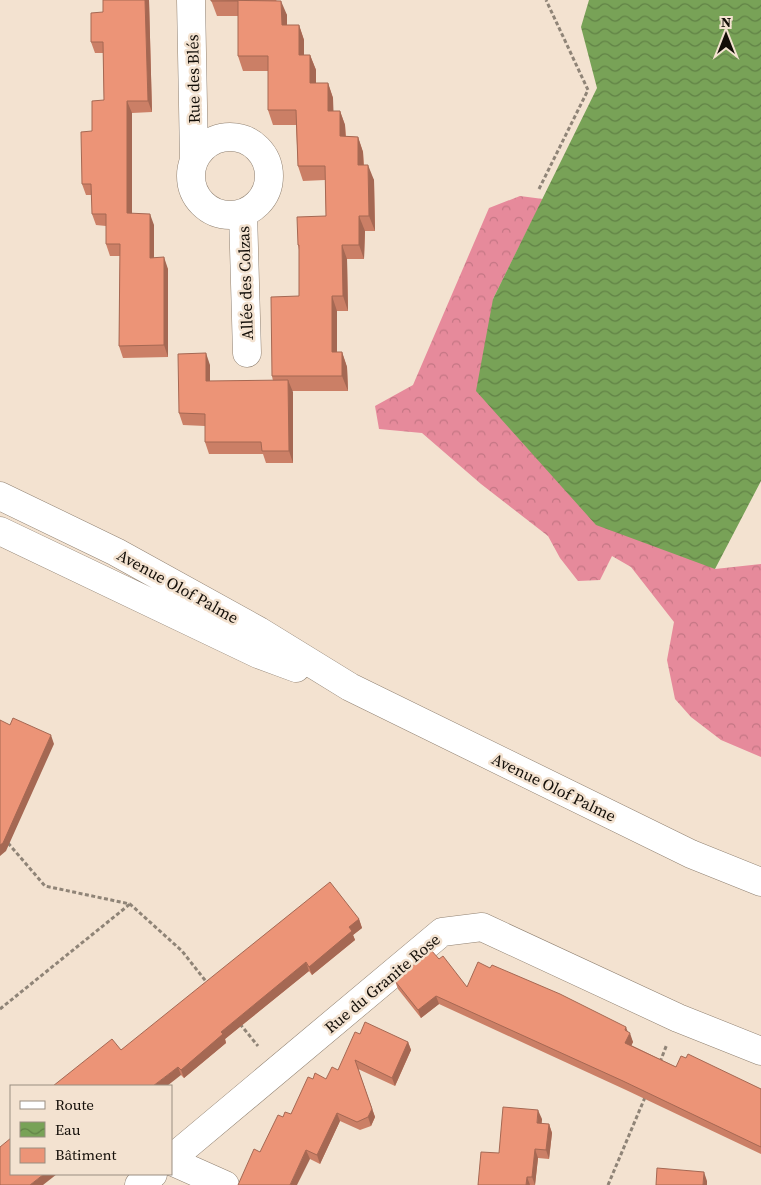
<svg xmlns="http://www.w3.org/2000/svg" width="761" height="1185" font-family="'Source Serif 4',serif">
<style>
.forest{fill:url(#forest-crowns)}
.water{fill:url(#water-waves)}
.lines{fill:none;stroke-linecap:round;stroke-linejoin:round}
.minor-casing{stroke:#908171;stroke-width:29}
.secondary-casing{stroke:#908171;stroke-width:29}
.path{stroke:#8f8477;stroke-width:3;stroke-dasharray:4 2.5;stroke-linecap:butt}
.minor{stroke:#fff;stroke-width:28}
.secondary{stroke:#fff;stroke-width:28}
.wall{fill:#cb7f66}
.shaded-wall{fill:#a56853}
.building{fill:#ec9477;stroke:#a56853}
.labels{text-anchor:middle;stroke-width:5;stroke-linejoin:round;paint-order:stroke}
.street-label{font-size:16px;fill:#130e08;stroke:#f3e2d0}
</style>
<defs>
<pattern id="forest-crowns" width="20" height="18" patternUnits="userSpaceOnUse" patternTransform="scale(1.25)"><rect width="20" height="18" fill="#e68a9b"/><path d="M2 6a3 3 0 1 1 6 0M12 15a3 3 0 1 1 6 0" fill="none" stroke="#c47684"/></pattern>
<pattern id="water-waves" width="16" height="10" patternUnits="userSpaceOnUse" patternTransform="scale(1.25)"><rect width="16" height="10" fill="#78a257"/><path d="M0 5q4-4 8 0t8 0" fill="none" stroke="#618246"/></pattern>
</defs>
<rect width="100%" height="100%" fill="#f3e2d0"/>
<path class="forest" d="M 520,196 L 543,199 L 493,299 L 715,569 L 761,564 L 761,757 L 721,740 L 691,717 L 675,699 L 667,660 L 674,622 L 631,567 L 612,556 L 600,580 L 578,581 L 560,558 L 548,536 L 481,484 L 422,433 L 379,429 L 375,406 L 413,385 L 489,208 Z"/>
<path class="water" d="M 589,0 L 761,0 L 761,481 L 715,569 L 596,525 L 476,391 L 493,299 L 597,88 L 581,27 Z"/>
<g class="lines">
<defs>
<path id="minor" d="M 191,0 L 194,158
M191 176a39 39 0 1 1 78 0a39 39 0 1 1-78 0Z
M 243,213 L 247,353
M 171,1159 L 442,932 L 482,927 L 678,1018 L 761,1051
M 171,1161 L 225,1185
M 139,1185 L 153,1174"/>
<path id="secondary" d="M 0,496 L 116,552 L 259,631 L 350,687 L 691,854 L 761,882
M 0,531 L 258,654 L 296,668"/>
</defs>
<use href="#minor" class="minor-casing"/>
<use href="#secondary" class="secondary-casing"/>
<path class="path" d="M 539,189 L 588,90 L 546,0
M 8,843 L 45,886 L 130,904 L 182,951 L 208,984
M 0,1009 L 130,904
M 240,1024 L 258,1046
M 660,1062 L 667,1044
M 608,1185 L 646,1095"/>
<use href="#minor" class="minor"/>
<use href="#secondary" class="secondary"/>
</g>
<path class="wall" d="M 103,0 L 149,0 L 152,112 L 132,113 L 132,214 L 154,225 L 154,258 L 168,269 L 168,357 L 123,358 L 119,346 L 120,256 L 110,256 L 106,244 L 106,226 L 96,225 L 92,214 L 92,195 L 86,195 L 82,184 L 92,131 L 104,100 L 103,53 L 95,53 L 91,42 L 103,12 Z
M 211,0 L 276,0 L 287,15 L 287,25 L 299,25 L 304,40 L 304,55 L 310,55 L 316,70 L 316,83 L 328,83 L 333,98 L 333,111 L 340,111 L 345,125 L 346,136 L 358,137 L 363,152 L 364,165 L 374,180 L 375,231 L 365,231 L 364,259 L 347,259 L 348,311 L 337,311 L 337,352 L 342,352 L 347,367 L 348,391 L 292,391 L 293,463 L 266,463 L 263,454 L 209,454 L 205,442 L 205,426 L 183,425 L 179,413 L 210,365 L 210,381 L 273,381 L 272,376 L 299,296 L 299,250 L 298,245 L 326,216 L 325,180 L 303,181 L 298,166 L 296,125 L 273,125 L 268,110 L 268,71 L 243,71 L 238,56 L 238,16 L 217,16 Z
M 359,919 L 362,928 L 353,935 L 355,940 L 312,975 L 309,971 L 225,1039 L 226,1043 L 184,1078 L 181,1075 L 121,1050 Z
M 439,959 L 467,987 L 628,1032 L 633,1042 L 631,1045 L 676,1067 L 686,1058 L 761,1089 L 761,1154 L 626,1090 L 439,1004 L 421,1018 L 398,989 L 395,981 Z
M 360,1034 L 408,1042 L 411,1050 L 395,1086 L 358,1069 L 375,1117 L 371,1126 L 360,1130 L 340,1121 L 320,1164 L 310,1159 L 260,1152 L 283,1117 L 291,1114 L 313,1079 L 326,1079 L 338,1070 Z
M 542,1119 L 541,1124 L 549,1124 L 552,1133 L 549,1159 L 538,1158 L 535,1185 L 478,1185 L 499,1153 Z"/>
<path class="shaded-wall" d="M 145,0 L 149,0 L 152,112 L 148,101 Z
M 281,1 L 287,15 L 287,40 L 282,25 Z
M 299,25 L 304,40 L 304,69 L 299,55 Z
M 310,55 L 316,70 L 316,98 L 310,83 Z
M 328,83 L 333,98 L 334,125 L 328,111 Z
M 127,101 L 132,113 L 132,225 L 127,213 Z
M 340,111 L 345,125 L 346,151 L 340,136 Z
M 358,137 L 363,152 L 364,180 L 358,165 Z
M 368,165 L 374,180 L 375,231 L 369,216 Z
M 150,214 L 154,225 L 154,270 L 150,258 Z
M 359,216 L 365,231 L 364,259 L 359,245 Z
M 342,245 L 347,259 L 348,311 L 343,296 Z
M 164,257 L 168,269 L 168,357 L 164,345 Z
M 332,296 L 337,311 L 337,367 L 332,352 Z
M 342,352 L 347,367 L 348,391 L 342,376 Z
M 206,353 L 210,365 L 210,393 L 206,381 Z
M 288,380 L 293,392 L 293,463 L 289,451 Z
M 51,735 L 54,744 L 6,851 L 0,856 L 0,845 Z
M 359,919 L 362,928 L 353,935 L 355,940 L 312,975 L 309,967 L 349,927 Z
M 306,962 L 309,971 L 225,1039 L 226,1043 L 184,1078 L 181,1070 L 221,1032 Z
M 436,996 L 439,1004 L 421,1018 L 418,1010 Z
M 626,1027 L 629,1035 L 630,1033 L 633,1042 L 629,1051 L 625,1043 L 625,1030 Z
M 408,1042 L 411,1050 L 395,1086 L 392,1078 Z
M 178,1067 L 181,1075 L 167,1086 L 153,1086 Z
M 358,1069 L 375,1117 L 371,1126 L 368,1117 Z
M 538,1110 L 542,1119 L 541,1132 L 537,1123 Z
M 337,1113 L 340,1121 L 320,1164 L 317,1155 Z
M 549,1124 L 552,1133 L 549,1159 L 546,1150 Z
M 535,1149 L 538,1158 L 535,1185 L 532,1177 Z
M 306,1150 L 310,1159 L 297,1185 L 290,1185 Z
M 704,1172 L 707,1181 L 707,1185 L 703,1185 Z
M 44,1174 L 57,1174 L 43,1185 L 30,1185 Z
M 527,1177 L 530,1185 L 526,1185 Z"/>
<path class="building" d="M 103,0 L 145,0 L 148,101 L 127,101 L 127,213 L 150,214 L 150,258 L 164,257 L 164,345 L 119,346 L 120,244 L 106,244 L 106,214 L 92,214 L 91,184 L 82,184 L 81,132 L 92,131 L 92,101 L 104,100 L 103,42 L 91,42 L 91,13 L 103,12 Z
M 211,0 L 281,1 L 282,25 L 299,25 L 299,55 L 310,55 L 310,83 L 328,83 L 328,111 L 340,111 L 340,136 L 358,137 L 358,165 L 368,165 L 369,216 L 359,216 L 359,245 L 342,245 L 343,296 L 332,296 L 332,352 L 342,352 L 342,376 L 272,376 L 271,297 L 299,296 L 299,245 L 298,245 L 297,217 L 326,216 L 325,166 L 298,166 L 296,110 L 268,110 L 268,56 L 238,56 L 238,1 L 211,1 Z
M 206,353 L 206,381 L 288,380 L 289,451 L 262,451 L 261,442 L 205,442 L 205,414 L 179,413 L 178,354 Z
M 13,718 L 51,735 L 3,843 L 0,845 L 0,720 L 10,725 Z
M 330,882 L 359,919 L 349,927 L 352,931 L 309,967 L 306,962 L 221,1032 L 223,1034 L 181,1070 L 178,1067 L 153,1086 L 53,1086 L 112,1039 L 121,1050 Z
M 431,950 L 439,959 L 443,956 L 467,987 L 478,962 L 490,968 L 492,965 L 560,994 L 626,1027 L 625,1030 L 630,1033 L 625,1043 L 676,1067 L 681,1056 L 686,1058 L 688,1054 L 761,1089 L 761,1147 L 623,1081 L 436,996 L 418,1010 L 395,981 Z
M 365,1022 L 408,1042 L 392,1078 L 355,1060 L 372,1109 L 368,1117 L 357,1122 L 337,1113 L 317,1155 L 306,1150 L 290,1185 L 238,1185 L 254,1149 L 260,1152 L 278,1115 L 283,1117 L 285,1112 L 291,1114 L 308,1077 L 313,1079 L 315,1073 L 326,1079 L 332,1067 L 338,1070 L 355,1032 L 360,1034 Z
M 503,1107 L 538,1110 L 537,1123 L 549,1124 L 546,1150 L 535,1149 L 532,1177 L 527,1177 L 526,1185 L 478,1185 L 481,1152 L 499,1153 Z
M 11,1138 L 11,1174 L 44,1174 L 30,1185 L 0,1185 L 0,1147 Z
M 657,1168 L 704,1172 L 703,1185 L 656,1185 Z"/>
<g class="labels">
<g class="street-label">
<text transform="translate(193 79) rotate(-91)" y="6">Rue des Blés</text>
<text transform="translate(245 283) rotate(-92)" y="6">Allée des Colzas</text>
<text transform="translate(178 586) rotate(29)" y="6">Avenue Olof Palme</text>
<text transform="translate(554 787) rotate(26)" y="6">Avenue Olof Palme</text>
<text transform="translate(382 983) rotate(-40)" y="6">Rue du Granite Rose</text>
</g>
</g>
<rect x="10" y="1085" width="162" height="90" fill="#f3e2d0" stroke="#998d80"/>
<rect x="20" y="1101" width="25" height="8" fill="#ffffff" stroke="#998d80"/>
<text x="55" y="1110" font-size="15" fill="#130e08">Route</text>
<rect x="20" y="1122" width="25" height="15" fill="url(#water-waves)" stroke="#998d80"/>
<text x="55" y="1135" font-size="15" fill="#130e08">Eau</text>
<rect x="20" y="1148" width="25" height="15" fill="#ec9477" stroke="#998d80"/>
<text x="55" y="1160" font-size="15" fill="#130e08">Bâtiment</text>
<g transform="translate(726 35)" stroke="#f3e2d0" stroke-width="4" paint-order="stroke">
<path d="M0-4L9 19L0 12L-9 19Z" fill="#130e08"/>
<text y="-8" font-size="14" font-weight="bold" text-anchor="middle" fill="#130e08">N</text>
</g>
</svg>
